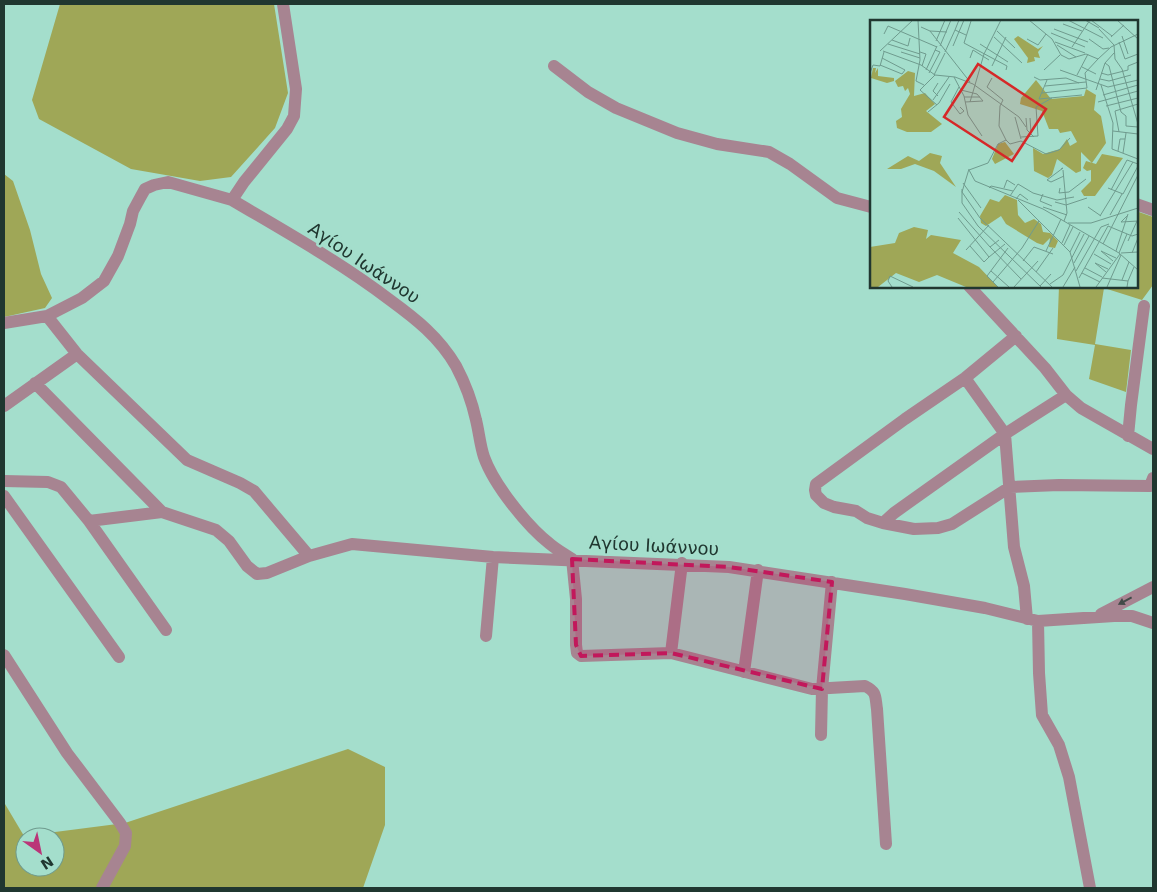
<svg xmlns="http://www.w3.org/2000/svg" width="1157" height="892" font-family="'DejaVu Sans',sans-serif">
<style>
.green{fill:#9fa757;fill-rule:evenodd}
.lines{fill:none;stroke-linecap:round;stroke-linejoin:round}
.minor{stroke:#a78491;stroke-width:12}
.oneway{fill:#424a48}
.marked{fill:#c2185b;fill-opacity:0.2;stroke:#c2185b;stroke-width:4;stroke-dasharray:10 6;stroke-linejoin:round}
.labels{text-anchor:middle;stroke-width:5;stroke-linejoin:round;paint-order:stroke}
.street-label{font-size:18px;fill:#203730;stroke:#a4decc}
.inset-road{fill:none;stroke:#6f9b8e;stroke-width:1}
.view{fill:#d62828;fill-opacity:0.15;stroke:#d62828;stroke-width:2.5}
.inset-edge{fill:none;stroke:#203730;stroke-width:2.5}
</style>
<rect width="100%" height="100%" fill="#a4decc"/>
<path class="green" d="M 60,4 L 274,4 L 288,93 L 275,128 L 231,177 L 200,181 L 131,169 L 39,119 L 32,100 Z
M 4,174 L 13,181 L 30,230 L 41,274 L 52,298 L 45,308 L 4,317 Z
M 1136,211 L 1153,217 L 1153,285 L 1142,300 L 1104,288 L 1095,344 L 1131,350 L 1126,392 L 1089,379 L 1095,345 L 1057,339 L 1059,286 L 1136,286 Z
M 348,749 L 385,767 L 385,825 L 363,888 L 4,888 L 4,777 L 5,804 L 24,836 L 125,823 ZM 25,837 L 55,837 L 55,867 L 25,867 Z"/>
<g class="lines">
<path class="minor" d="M 283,4 L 296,89 L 294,116 L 287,129 L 244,182 L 232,200 C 286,232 340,262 390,300 C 416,319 439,337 456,366 C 465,383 472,402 476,420 C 479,432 480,445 484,457 C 494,485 527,526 550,544 C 557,550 565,554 572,559
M 554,66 L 588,92 L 616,108 L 677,133 L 717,144 L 769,152 L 790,164 L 837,198 L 871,207
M 1136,204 L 1153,210
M 969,286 L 1045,368 L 1066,395 L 1081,408 L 1153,449
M 47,316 L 77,354 L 187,460 L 240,483 L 254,491 L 309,556
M 4,323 L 47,316 L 82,298 L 104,281 L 118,256 L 130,224 L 133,211 L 140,198 L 145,189 L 154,185 L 168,182 L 232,200
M 1016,336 L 965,378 L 905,419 L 816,484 L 815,490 L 816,495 L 824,503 L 834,507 L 856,511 L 867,518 L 883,523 L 914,529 L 938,528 L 952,524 L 1010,487 L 1059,485 L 1150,486 L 1153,478
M 965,378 L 1005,434 L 1014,547 L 1024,586 L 1027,619
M 35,383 L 162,512
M 4,406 L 77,354
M 1128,436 L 1131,405 L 1144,306
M 4,481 L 48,482 L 61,487 L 89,521 L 166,630
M 4,496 L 119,657
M 89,521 L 162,512 L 216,530 L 229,541 L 247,566 L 257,574 L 267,573 L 309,556 L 352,544 L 493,557 L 729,567 L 905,594 L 985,608 L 1038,621 L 1114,616 L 1132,616 L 1153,623
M 883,523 L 894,513 L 1005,434 L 1066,395
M 572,559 L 576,599 L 576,645 L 577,653 L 581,656 L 671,653 L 812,689 L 865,686 C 877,692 875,696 877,709 L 886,844
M 1101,614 L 1153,587
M 1038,621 L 1039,673 L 1042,715 L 1059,745 L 1069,777 L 1090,888
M 486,636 L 493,557
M 671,653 L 682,563
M 4,655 L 67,753 L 120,823 L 126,833 L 125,846 L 102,888
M 744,672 L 758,570
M 821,735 L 822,689 L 832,582"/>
</g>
<defs><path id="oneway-solid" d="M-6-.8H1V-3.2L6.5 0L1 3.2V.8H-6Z" transform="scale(1.25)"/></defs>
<use class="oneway" href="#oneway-solid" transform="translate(1125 601) rotate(152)"/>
<path class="marked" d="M 572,559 L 729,567 L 832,582 L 822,689 L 671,653 L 581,656 L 576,645 Z"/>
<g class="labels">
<g class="street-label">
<text transform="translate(364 263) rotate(34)" y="6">Αγίου Ιωάννου</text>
<text transform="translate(654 546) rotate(3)" y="6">Αγίου Ιωάννου</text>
</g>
</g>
<g transform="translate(870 20)">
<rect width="268" height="268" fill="#a4decc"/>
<path d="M 148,16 L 168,29 L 173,26 L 168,32 L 170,38 L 164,37 L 165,41 L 157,43 L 158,38 L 144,19 ZM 3,48 L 6,48 L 5,53 L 8,48 L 8,56 L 24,58 L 24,61 L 17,63 L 1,58 ZM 38,51 L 45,53 L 44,76 L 55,73 L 65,84 L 56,91 L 72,104 L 61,112 L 37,112 L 27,108 L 26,101 L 32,97 L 31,89 L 40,74 L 38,68 L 35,71 L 33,66 L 28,67 L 25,61 ZM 166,60 L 181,79 L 214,76 L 216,69 L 226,75 L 224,90 L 231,96 L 236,123 L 222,143 L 211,132 L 211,151 L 206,153 L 187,139 L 182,155 L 178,158 L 164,151 L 163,128 L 173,134 L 190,129 L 197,119 L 200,126 L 207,122 L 201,111 L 190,113 L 188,109 L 179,109 L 172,91 L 150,84 L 151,78 ZM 135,122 L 144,134 L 125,144 L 122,139 L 128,124 ZM 60,133 L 72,136 L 70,143 L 86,167 L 64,151 L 45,144 L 31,149 L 17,149 L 38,136 L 49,141 ZM 232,134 L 253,138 L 225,176 L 214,176 L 211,171 L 221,161 L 221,150 L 217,151 L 213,148 L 216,141 L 226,144 ZM 135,175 L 147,180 L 148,195 L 155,203 L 164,199 L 171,204 L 173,212 L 180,213 L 188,221 L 185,228 L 179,227 L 180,218 L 173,225 L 167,223 L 136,204 L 131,196 L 116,206 L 111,203 L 110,196 L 120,179 L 129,182 ZM 44,207 L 58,210 L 56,219 L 61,215 L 91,220 L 83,233 L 109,247 L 128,267 L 96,267 L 67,255 L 49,262 L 26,253 L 8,267 L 1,267 L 0,227 L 25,223 L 29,213 Z" fill="#9fa757"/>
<path class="inset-road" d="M 48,0 L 50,40 L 46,61 L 54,65M 89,0 L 85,10 L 96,15M 159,0 L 182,19 L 191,35 L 199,39 L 216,34 L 228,39 L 241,27 L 268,14M 198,0 L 233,18M 215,0 L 229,8M 221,0 L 242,16M 247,0 L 268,19M 101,1 L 94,23 L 137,46 L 136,50M 193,4 L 212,11M 51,7 L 60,11 L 100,62M 184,9 L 218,22M 229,9 L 244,25M 60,11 L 77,12M 127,11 L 145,28M 181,13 L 215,27M 14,14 L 18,6 L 67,27M 252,16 L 258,34M 124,17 L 152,43M 241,17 L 254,5M 157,19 L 168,25 L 176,14M 219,19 L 233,29 L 239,28M 22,20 L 38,26 L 40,18M 66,21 L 75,0M 185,22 L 215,33M 249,22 L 255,39 L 268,34M 18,24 L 50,34M 110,24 L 138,42M 187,25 L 206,37M 244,25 L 245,39 L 252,49 L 268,104M 70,26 L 81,0M 83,26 L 94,0M 202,27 L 220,0M 10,31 L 43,0M 13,31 L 51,45 L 65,55 L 85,57 L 103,64 L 149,97 L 156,107M 31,32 L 50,38M 50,32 L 56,34 L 52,46M 75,32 L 85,10M 244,33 L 235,43 L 239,46 L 251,92 L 256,96 L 256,106 L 268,107M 100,38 L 103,30 L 119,40M 10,45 L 32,54 L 35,50 L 12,38M 122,46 L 136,17M 212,47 L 226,54M 56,50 L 67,26M 174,50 L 190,35M 190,50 L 238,67 L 268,60M 0,53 L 3,45 L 10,46 L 14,32M 59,53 L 70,32 L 65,30M 231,53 L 238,55 L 258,50 L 258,46 L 268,42M 64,55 L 75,33M 65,55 L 50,70 L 67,85M 207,55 L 218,34M 84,57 L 94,76 L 98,95 L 112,116M 164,57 L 170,60 L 196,58 L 209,63M 122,58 L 117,67 L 133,80 L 130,86M 230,59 L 239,61 L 261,55M 177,60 L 169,79 L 212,75M 105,65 L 114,34 L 131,0M 231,65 L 243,103 L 242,129 L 268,139M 175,66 L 216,62M 89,67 L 81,82 L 90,94 L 94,91 L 90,87M 91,70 L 107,74 L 113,81 L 95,82M 226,70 L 235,43M 172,73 L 217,68 L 215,53 L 228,39M 233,75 L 268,65M 68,76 L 63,71 L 68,63M 94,77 L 110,77M 63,80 L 79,57M 100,82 L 105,65M 228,82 L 268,71M 130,86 L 129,106 L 136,120 L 128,124 L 118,143 L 99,150 L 105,161 L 173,189 L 249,233 L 268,250M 236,86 L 268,78M 58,92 L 69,83 L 80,64M 145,97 L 151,119M 156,98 L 157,110 L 164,117M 160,98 L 161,113M 243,111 L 268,114M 249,112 L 245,91 L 268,84M 151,117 L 168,116 L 166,87 L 182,78M 136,120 L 140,124 L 151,121 L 176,134 L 189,130 L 200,118M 248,131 L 250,119 L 255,119M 253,133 L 256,113M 99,149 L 92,172 L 110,198 L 182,267M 191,149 L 193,148 L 177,160 L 181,162 L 194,156M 193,150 L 197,193 L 194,201M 93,163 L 111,188M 119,168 L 121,166 L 143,171M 134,168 L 137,160 L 145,165M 190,168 L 189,173 L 199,172 L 216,159M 238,168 L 253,174 L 268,146M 92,169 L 92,183 L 108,206 L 171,267M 241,170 L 257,140 L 268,144M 173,174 L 170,181 L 182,186M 140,176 L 148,164 L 163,173 L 187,180 L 204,177M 146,179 L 150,174 L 158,180M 148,180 L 200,232 L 210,267M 185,182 L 196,185 L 217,178M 173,187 L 197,195M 218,187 L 231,196M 89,192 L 120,227 L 129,220M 240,195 L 252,174M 230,196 L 263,142M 257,196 L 251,202 L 268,201M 88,198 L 119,237 L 114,242 L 100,226M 198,203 L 221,203 L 268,188M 258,221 L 267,201M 192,223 L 200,205M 233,224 L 268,155M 194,225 L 203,207M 120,227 L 151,259M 96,230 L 119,205M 176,231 L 191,199M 246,231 L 258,194M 200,232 L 210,212M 249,233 L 257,214M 251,233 L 268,232M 262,233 L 268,218M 224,234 L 241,244M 119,237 L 135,224M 153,241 L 164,227 L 183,234M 243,241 L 231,231 L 246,238M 204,243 L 219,216M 215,248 L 232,257M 121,251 L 139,267M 206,251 L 231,207 L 239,204M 166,252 L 183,228M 236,252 L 225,243 L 238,249M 212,253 L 230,262M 209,258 L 238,206 L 262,216 L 268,214M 232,258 L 258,261 L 257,267M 252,260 L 259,242M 258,261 L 264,247M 123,262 L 152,228 L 169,201M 180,264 L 193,255 L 214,214M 170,266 L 181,254M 22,267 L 18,261 L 20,256 L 43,267M 128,267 L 117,256 L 138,228M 144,267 L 168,241M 193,267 L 205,247M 226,267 L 250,234M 237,267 L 251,235"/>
<path class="view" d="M 108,44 L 176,89 L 142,141 L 74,97 Z"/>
<rect width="268" height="268" class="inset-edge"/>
</g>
<rect width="1157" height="892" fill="none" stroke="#203730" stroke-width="10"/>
<g transform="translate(40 852) rotate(147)"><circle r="24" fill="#a4decc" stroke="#6f9b8e"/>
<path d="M0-4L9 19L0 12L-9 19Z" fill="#ba3578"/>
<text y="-8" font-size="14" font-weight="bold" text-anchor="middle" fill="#203730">N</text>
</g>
</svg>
